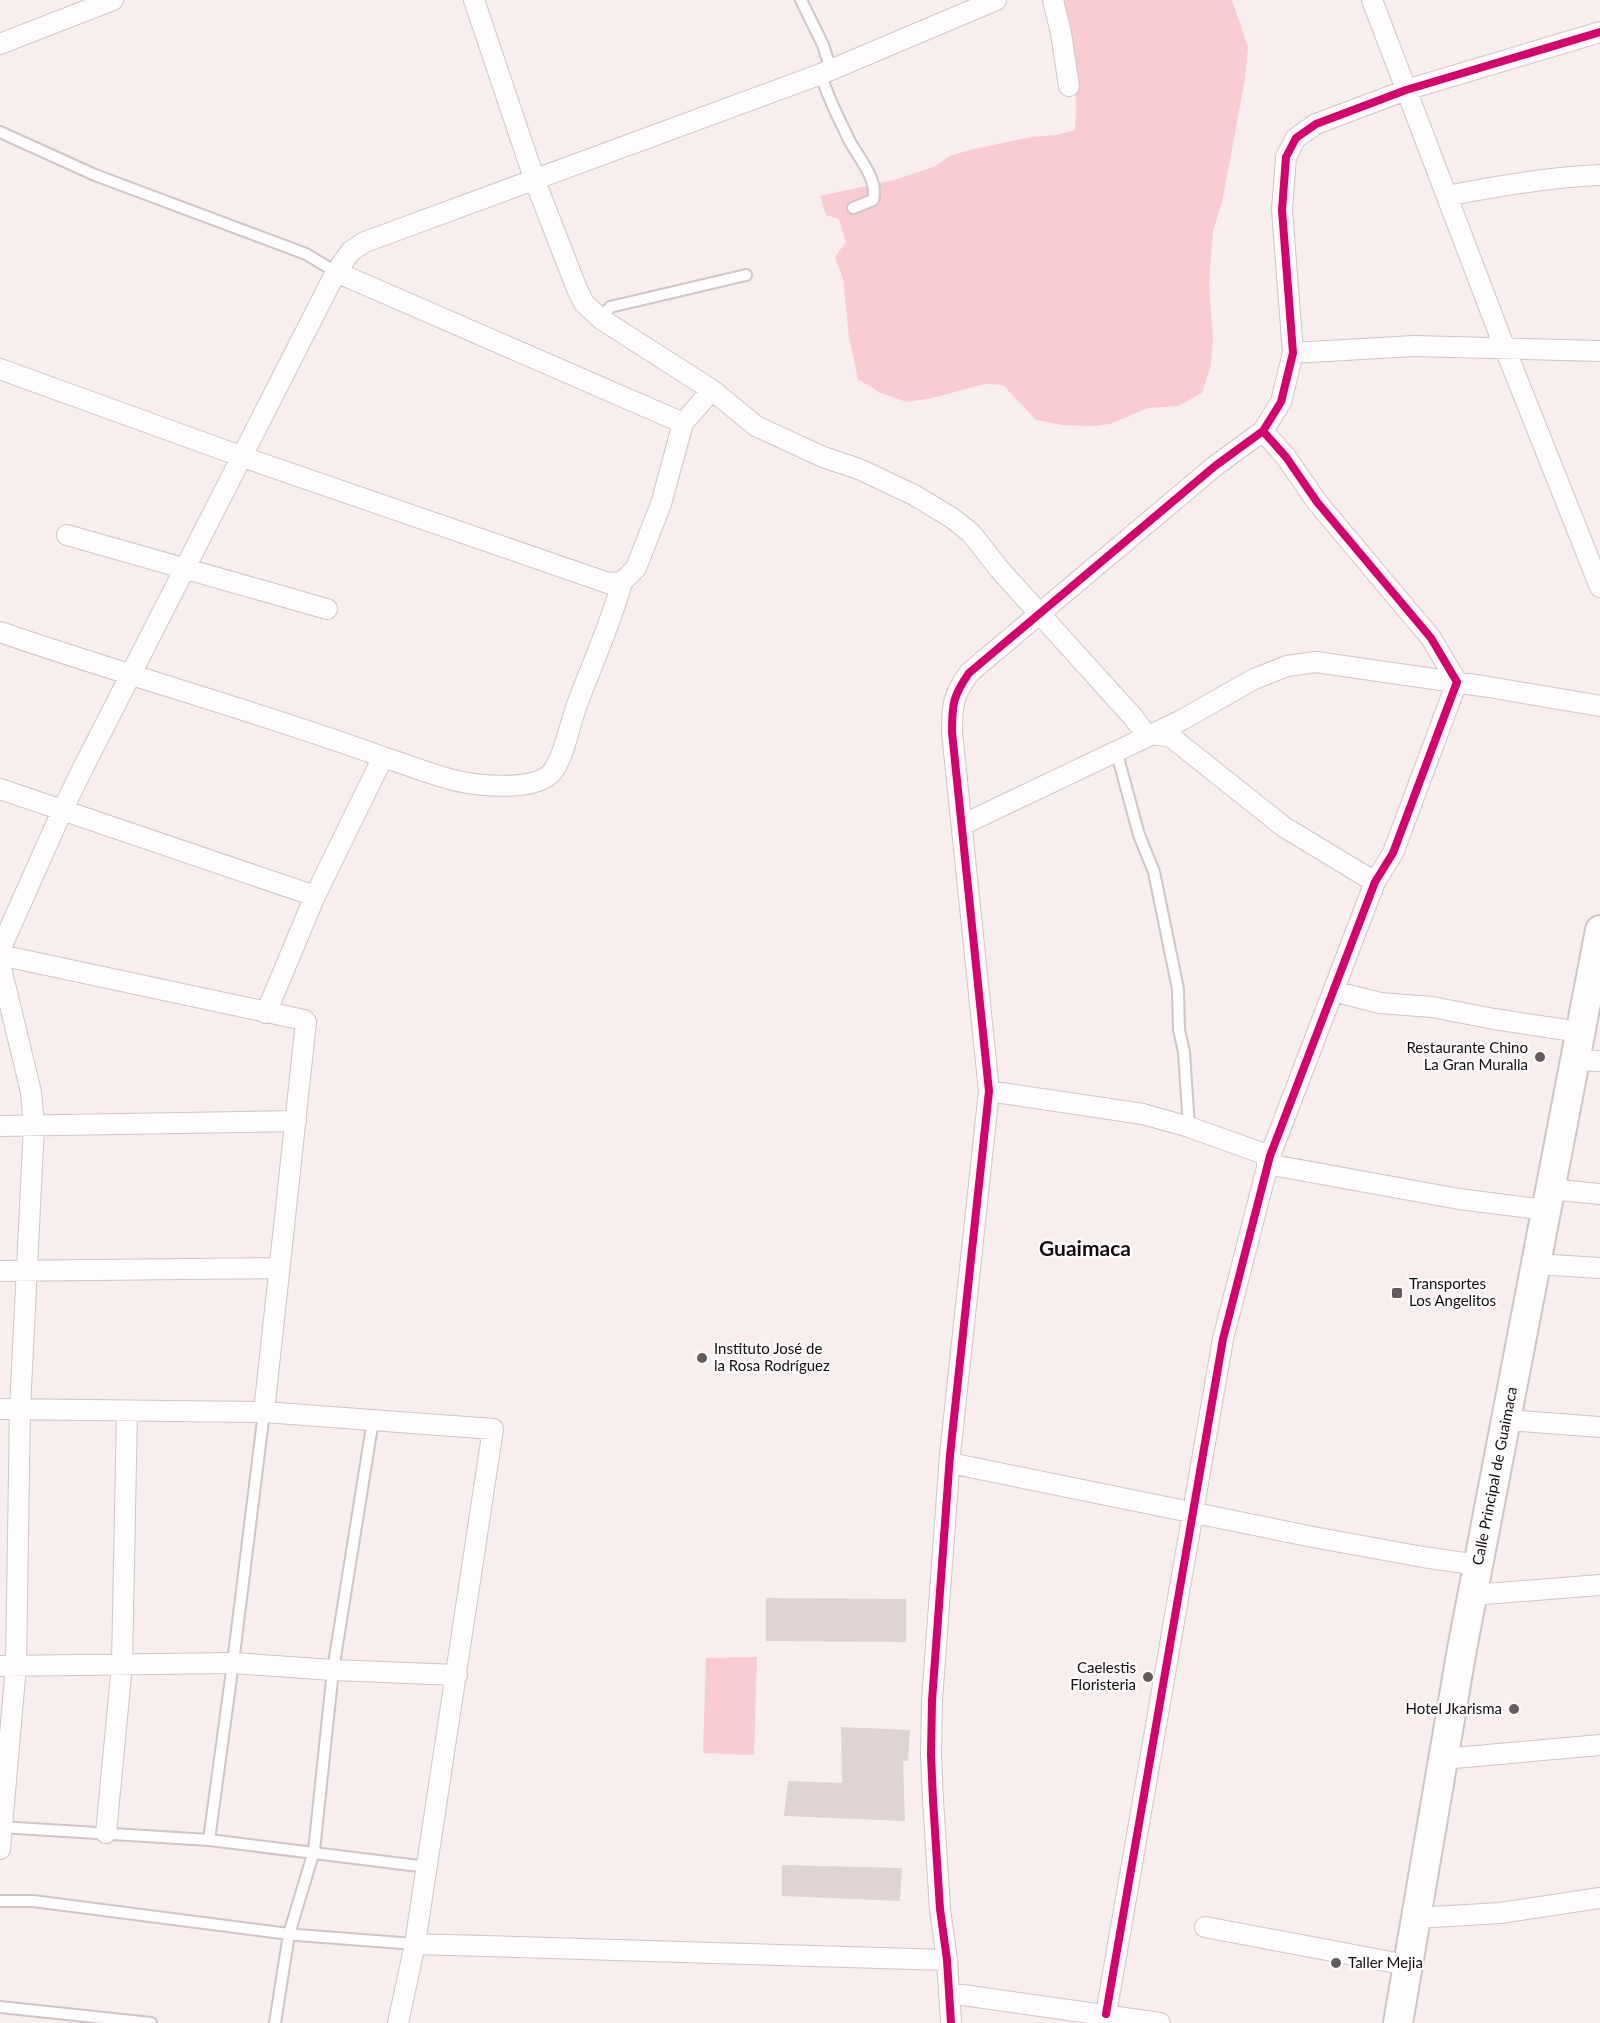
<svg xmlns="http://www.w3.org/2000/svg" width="1600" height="2023" font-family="Lato,sans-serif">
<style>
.green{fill:#f8ccd0}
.building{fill:#e0d3d3}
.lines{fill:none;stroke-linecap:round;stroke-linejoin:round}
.lane-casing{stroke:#d0c5c6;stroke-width:14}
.street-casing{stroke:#d0c5c6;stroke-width:22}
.secondary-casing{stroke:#d0c5c6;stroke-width:32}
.lane{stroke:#fefcfc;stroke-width:10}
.street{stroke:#fefcfc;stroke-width:20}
.secondary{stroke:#fefcfc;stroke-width:28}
.cycleway-casing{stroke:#fcfcfc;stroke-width:11}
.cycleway{stroke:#d6006c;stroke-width:8}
.poi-dot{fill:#655a5b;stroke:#fcfcfc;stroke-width:2}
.labels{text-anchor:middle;stroke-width:4.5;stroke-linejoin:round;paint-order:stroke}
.poi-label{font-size:15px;fill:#160b0c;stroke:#fcfcfc;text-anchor:end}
.street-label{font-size:15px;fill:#160b0c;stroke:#fcfcfc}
.district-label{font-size:21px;font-weight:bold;fill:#160b0c;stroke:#fcfcfc}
</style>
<rect width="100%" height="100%" fill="#f9eeee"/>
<path class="green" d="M 1064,0 L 1232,0 L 1248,47 L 1245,78 L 1230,160 L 1222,202 L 1213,231 L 1209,285 L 1213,338 L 1211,365 L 1202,393 L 1178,406 L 1148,408 L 1110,424 L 1093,426 L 1063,425 L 1036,420 L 1003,385 L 985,384 L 928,399 L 906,402 L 879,392 L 858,379 L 849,337 L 843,279 L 835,257 L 846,242 L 839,219 L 826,215 L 820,196 L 894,180 L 936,166 L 949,156 L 974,149 L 1031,137 L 1056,135 L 1075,130 C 1079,86 1069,44 1064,0 Z
M 757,1657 L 754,1755 L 703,1753 L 706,1658 Z"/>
<path class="building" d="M 766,1598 L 906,1599 L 906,1642 L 766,1641 Z
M 841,1727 L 910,1730 L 908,1761 L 903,1761 L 905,1821 L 784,1816 L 788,1781 L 842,1783 Z
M 782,1865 L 902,1868 L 900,1901 L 782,1896 Z"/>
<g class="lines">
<defs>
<path id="lane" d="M 801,0 L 823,45 L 831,70
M 821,74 C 827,97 839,118 849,140 C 858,157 879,180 873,200 L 853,208
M 0,132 L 95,175 L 306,254 L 336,272
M 601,319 L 610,307 L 746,275
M 1116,750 L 1139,835 L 1154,872 L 1178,989 L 1179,1030 L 1184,1052 L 1189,1127
M 0,1827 L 209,1840 L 427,1867
M 209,1840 L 233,1663 L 264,1412
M 0,1901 L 33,1901 L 297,1935 L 415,1944
M 0,2007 L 151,2023
M 275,2023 L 289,1934 L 314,1851 L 333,1670 L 373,1420"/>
<path id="street" d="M 474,0 L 535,181 L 577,289 L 584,303 L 601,319 L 712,390 L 756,426 L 823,457 L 859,469 L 914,495 L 952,518 L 971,533 L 1000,570 L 1133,717 L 1145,733 L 1171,737 L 1284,827 L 1375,882
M 1053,0 L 1061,33 L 1069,86
M 1372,0 L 1502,341 L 1600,587
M 0,44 L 113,0
M 1447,196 C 1497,186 1549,177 1600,175
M 336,272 L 683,423
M 1293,353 L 1414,346 L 1600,351
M 0,369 L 243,457 L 608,583 L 622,582 L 636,568 L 661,504 L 683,423 L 712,390
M 67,535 L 327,609
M 0,632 C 127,676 257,711 383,757 L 315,896 L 266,1013
M 383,757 C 408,765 432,775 457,781 C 481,786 537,792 553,771 C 565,755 570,722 578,702 C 593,662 611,623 622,582
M 0,789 L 315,896
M 962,825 L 1180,721 L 1254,679 L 1287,666 L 1316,662 L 1489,687 L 1600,706
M 0,950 L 62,811 L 82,770 L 336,272 L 351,251 L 365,242 L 821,74 L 996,0
M 0,955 L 304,1020 L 306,1022 L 264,1412
M 0,964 L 31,1092 L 34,1126 L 20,1408 L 16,1666 L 0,1849
M 1333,991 L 1380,1003 L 1432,1007 L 1494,1019 L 1580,1032
M 1575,1060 L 1600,1061
M 989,1091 L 1143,1114 L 1189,1127 L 1270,1156
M 0,1126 L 296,1121
M 1267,1164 L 1459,1199 L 1546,1210
M 1550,1189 L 1600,1194
M 1536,1264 L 1600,1268
M 0,1271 L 278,1268
M 0,1409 L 264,1412 L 493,1429 L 415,1944 L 398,2023
M 1506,1420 L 1600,1427
M 950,1463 L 1313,1537 L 1423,1557 L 1478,1565
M 1472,1595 L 1600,1585
M 0,1666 L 233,1663 L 333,1670 L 457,1675
M 1443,1759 L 1600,1745
M 106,1833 L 122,1665 L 127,1411
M 1416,1918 L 1500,1913 L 1600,1898
M 1205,1927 L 1407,1965
M 415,1944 L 947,1960
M 949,1993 L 1160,2023
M 1106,2014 L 1223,1339 L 1270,1156 L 1375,882 L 1393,853 L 1457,682 L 1431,638 L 1317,502 L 1286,457 L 1263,431
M 951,2023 L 947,1960 L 940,1909 L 933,1800 L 931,1755 L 932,1701 L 950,1455 L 989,1091 L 952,732 C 952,704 953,696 969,673 L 1215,466 L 1263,431 L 1281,402 L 1293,353 L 1282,210 L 1286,157 L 1296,138 L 1316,124 L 1406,90 L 1600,32"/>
<path id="secondary" d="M 1398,2023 L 1462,1649 L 1600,930"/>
</defs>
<use href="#lane" class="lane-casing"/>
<use href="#street" class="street-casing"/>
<use href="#secondary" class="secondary-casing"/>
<use href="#lane" class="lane"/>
<use href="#street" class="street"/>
<use href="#secondary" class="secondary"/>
<defs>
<path id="cycleway" d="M 1106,2014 L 1223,1339 L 1270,1156 L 1375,882 L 1393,853 L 1457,682 L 1431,638 L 1317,502 L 1286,457 L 1263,431
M 951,2023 L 947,1960 L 940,1909 L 933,1800 L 931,1755 L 932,1701 L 950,1455 L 989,1091 L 952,732 C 952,704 953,696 969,673 L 1215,466 L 1263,431 L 1281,402 L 1293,353 L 1282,210 L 1286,157 L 1296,138 L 1316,124 L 1406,90 L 1600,32"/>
</defs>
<use href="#cycleway" class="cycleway-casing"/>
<use href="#cycleway" class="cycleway"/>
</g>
<g class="poi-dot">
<circle cx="1540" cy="1057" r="6"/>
<rect x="1391" y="1287" width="12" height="12" rx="3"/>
<circle cx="702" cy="1358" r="6"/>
<circle cx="1148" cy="1677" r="6"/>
<circle cx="1514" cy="1709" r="6"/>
<circle cx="1336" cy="1963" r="6"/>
</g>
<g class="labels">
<g class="poi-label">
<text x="1528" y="1053">Restaurante Chino<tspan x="1528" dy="17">La Gran Muralla</tspan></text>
<text x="1409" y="1289" text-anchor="start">Transportes<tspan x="1409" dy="17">Los Angelitos</tspan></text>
<text x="714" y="1354" text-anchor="start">Instituto José de<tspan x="714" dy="17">la Rosa Rodríguez</tspan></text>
<text x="1136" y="1673">Caelestis<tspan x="1136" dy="17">Floristeria</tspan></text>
<text x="1502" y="1714">Hotel Jkarisma</text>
<text x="1348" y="1968" text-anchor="start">Taller Mejia</text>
</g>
<g class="street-label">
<text transform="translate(1495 1476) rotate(-79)" y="5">Calle Principal de Guaimaca</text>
</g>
<g class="district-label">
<text x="1085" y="1256">Guaimaca</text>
</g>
</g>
</svg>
